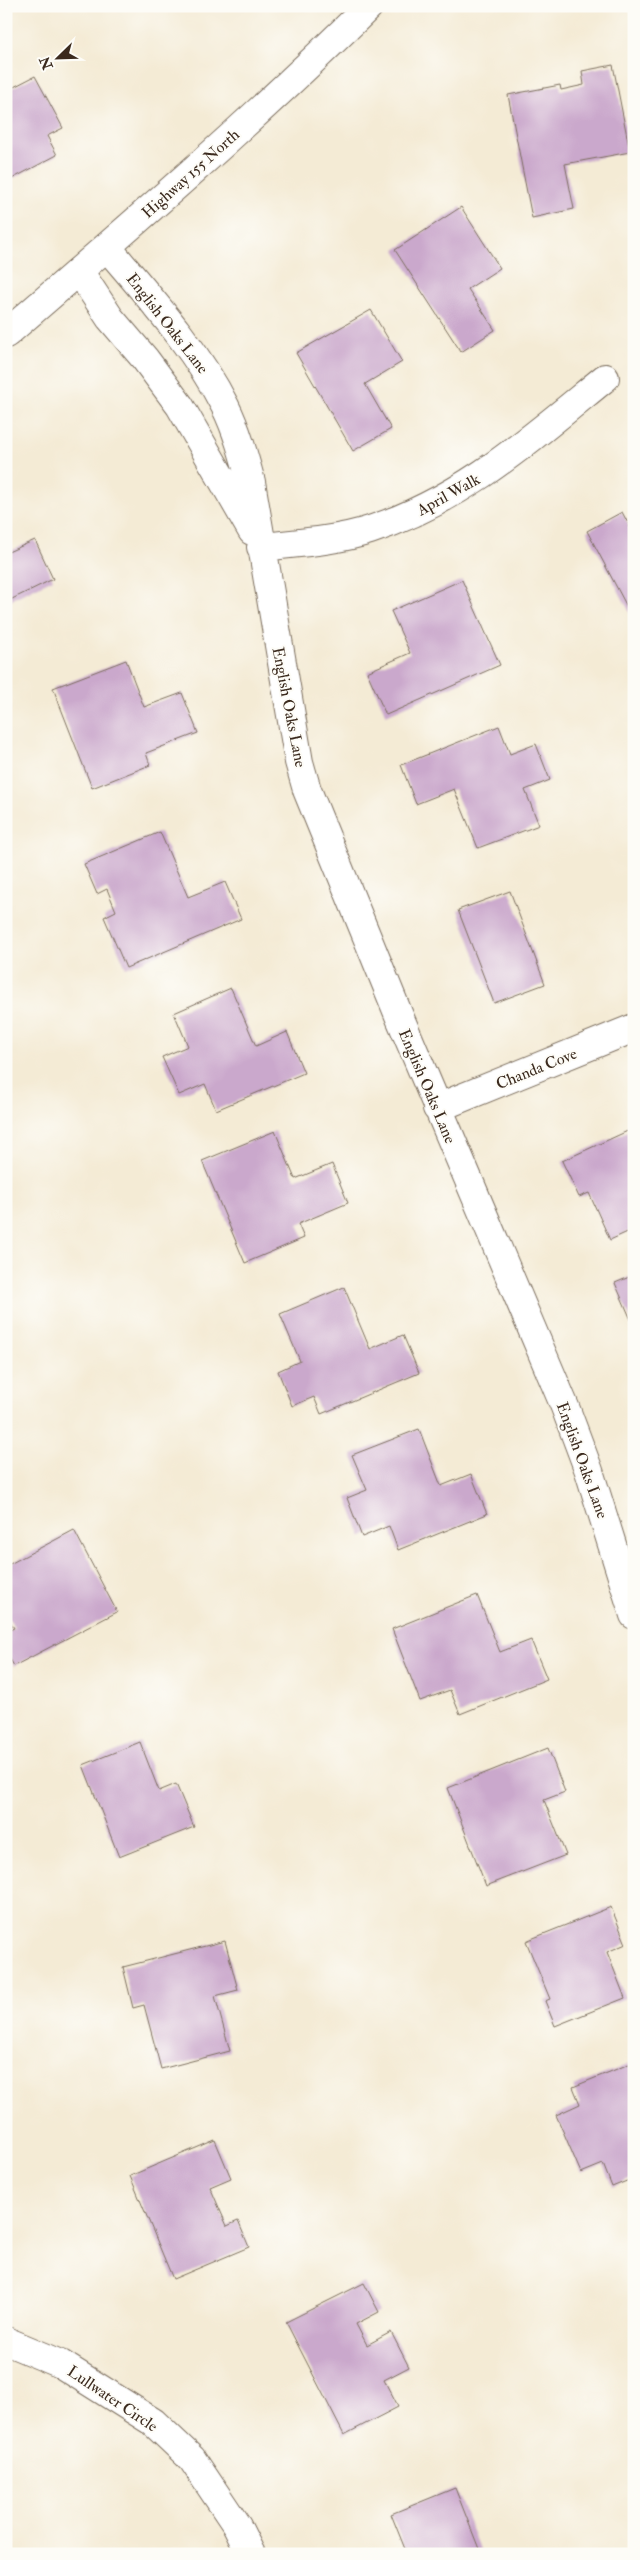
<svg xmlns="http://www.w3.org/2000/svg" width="640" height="2560" font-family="'IM FELL Double Pica',serif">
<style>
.building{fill:#caa8cc}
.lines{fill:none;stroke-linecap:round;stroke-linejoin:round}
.minor-casing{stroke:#7c6e5e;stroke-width:30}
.major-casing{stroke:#7c6e5e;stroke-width:30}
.minor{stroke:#fff;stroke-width:28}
.major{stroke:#fff;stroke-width:28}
.labels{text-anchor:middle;stroke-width:4;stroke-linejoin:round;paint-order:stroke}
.street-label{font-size:16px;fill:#3b2a1e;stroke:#fdfcf7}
</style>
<rect width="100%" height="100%" fill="#fdfcf7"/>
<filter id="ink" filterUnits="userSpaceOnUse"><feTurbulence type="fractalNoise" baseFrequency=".02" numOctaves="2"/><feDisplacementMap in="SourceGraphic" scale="10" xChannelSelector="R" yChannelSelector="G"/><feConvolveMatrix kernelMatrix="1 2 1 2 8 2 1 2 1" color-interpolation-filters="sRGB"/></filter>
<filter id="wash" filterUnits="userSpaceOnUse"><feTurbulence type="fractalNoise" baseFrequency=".0096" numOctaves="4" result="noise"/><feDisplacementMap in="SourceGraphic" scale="20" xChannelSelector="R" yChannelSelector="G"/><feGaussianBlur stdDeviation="1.12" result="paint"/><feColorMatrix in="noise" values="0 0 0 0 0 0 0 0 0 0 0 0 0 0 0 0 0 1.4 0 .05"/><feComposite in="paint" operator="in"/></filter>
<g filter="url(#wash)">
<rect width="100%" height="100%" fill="#f4ebd5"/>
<g id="blocks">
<path class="building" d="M 613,65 L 630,152 L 565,164 L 574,209 L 532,218 L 508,95 L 560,85 L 561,90 L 584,85 L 582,71 Z
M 35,76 L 63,128 L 47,136 L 57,155 L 6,182 L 6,91 Z
M 461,207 L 500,268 L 468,289 L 495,330 L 461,352 L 395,250 Z
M 371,310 L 402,362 L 365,384 L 391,429 L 353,451 L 296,353 Z
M 622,512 L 631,529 L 634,528 L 634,620 L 587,531 Z
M 35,540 L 53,579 L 10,600 L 6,593 L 6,553 Z
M 462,580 L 500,665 L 386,715 L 367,672 L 410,653 L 391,611 Z
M 126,660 L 144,707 L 182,693 L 198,733 L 146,753 L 150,765 L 92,788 L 53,688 Z
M 499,726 L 510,754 L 536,744 L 550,780 L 525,790 L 539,825 L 478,848 L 454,789 L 416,804 L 401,765 Z
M 160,832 L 188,897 L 225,882 L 241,919 L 126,968 L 104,917 L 116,911 L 107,889 L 97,894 L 84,864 Z
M 510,891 L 545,984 L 494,1003 L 458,910 Z
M 231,988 L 256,1046 L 287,1032 L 304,1073 L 216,1110 L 205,1084 L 179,1095 L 162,1057 L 188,1046 L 174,1013 Z
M 632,1129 L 634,1229 L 610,1240 L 589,1193 L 579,1197 L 562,1161 Z
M 275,1131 L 295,1179 L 332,1164 L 348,1203 L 298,1224 L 304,1238 L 245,1263 L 202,1161 Z
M 634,1275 L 634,1321 L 632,1322 L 615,1283 Z
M 344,1287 L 370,1349 L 403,1335 L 419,1373 L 321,1414 L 314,1397 L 292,1406 L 278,1371 L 300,1361 L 280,1314 Z
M 419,1429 L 441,1486 L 471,1474 L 487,1514 L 398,1550 L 389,1526 L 362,1537 L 347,1498 L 367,1490 L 352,1455 Z
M 74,1530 L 117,1612 L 14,1666 L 6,1652 L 6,1632 L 14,1628 L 6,1614 L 6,1566 Z
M 477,1595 L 500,1652 L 531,1640 L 547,1679 L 460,1714 L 450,1690 L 420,1701 L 392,1629 Z
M 140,1742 L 159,1791 L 176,1784 L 194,1827 L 119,1857 L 83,1765 Z
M 548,1748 L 565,1792 L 544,1800 L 566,1855 L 486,1886 L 448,1788 Z
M 611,1907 L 626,1944 L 607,1952 L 625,1998 L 555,2026 L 545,2001 L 550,1999 L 526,1941 Z
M 225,1941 L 238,1990 L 215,1996 L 230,2051 L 161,2069 L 144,2005 L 133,2008 L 123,1967 Z
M 634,2062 L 634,2178 L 612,2187 L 603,2164 L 581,2173 L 556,2115 L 580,2104 L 573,2087 Z
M 215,2140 L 231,2178 L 210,2187 L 227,2226 L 238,2221 L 249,2247 L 173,2279 L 130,2176 Z
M 364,2283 L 379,2312 L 356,2324 L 367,2345 L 391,2332 L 409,2367 L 384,2380 L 398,2407 L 344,2435 L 286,2322 Z
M 455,2488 L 481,2554 L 407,2554 L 391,2514 Z"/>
</g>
</g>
<g filter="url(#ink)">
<use href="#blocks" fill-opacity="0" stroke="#7c6e5e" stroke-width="1"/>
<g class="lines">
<defs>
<path id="minor" d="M 107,247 C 149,297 195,347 225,406 C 237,430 244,456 251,482 L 299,762 L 307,790 L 400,1018 L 565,1407 L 589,1471 L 634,1615
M 79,271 L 110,318 L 145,359 L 180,406 L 252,531
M 261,547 C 297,543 336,541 370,530 C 464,499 530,439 605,378
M 437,1108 L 634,1028
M 6,2341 L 61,2364 L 153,2422 L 192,2459 L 237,2526 L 251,2554"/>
<path id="major" d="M 6,334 C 130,227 253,121 369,6"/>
</defs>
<use href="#minor" class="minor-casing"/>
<use href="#major" class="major-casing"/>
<use href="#minor" class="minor"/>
<use href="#major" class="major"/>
</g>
</g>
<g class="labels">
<g class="street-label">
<text transform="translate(190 173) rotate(-42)" y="6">Highway 155 North</text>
<text transform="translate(168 323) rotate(52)" y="6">English Oaks Lane</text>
<text transform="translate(448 494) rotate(-29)" y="6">April Walk</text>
<text transform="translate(290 707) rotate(79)" y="6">English Oaks Lane</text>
<text transform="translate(536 1068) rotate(-22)" y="6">Chanda Cove</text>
<text transform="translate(428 1086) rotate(67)" y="6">English Oaks Lane</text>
<text transform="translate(583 1460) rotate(70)" y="6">English Oaks Lane</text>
<text transform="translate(113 2398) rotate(34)" y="6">Lullwater Circle</text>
</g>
</g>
<rect width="640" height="2560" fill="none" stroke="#fdfcf7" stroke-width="25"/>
<g transform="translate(58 58) rotate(247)" stroke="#fdfcf7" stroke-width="4" paint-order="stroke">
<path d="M0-4L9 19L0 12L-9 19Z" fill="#3b2a1e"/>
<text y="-8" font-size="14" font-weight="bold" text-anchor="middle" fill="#3b2a1e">N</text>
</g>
</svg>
